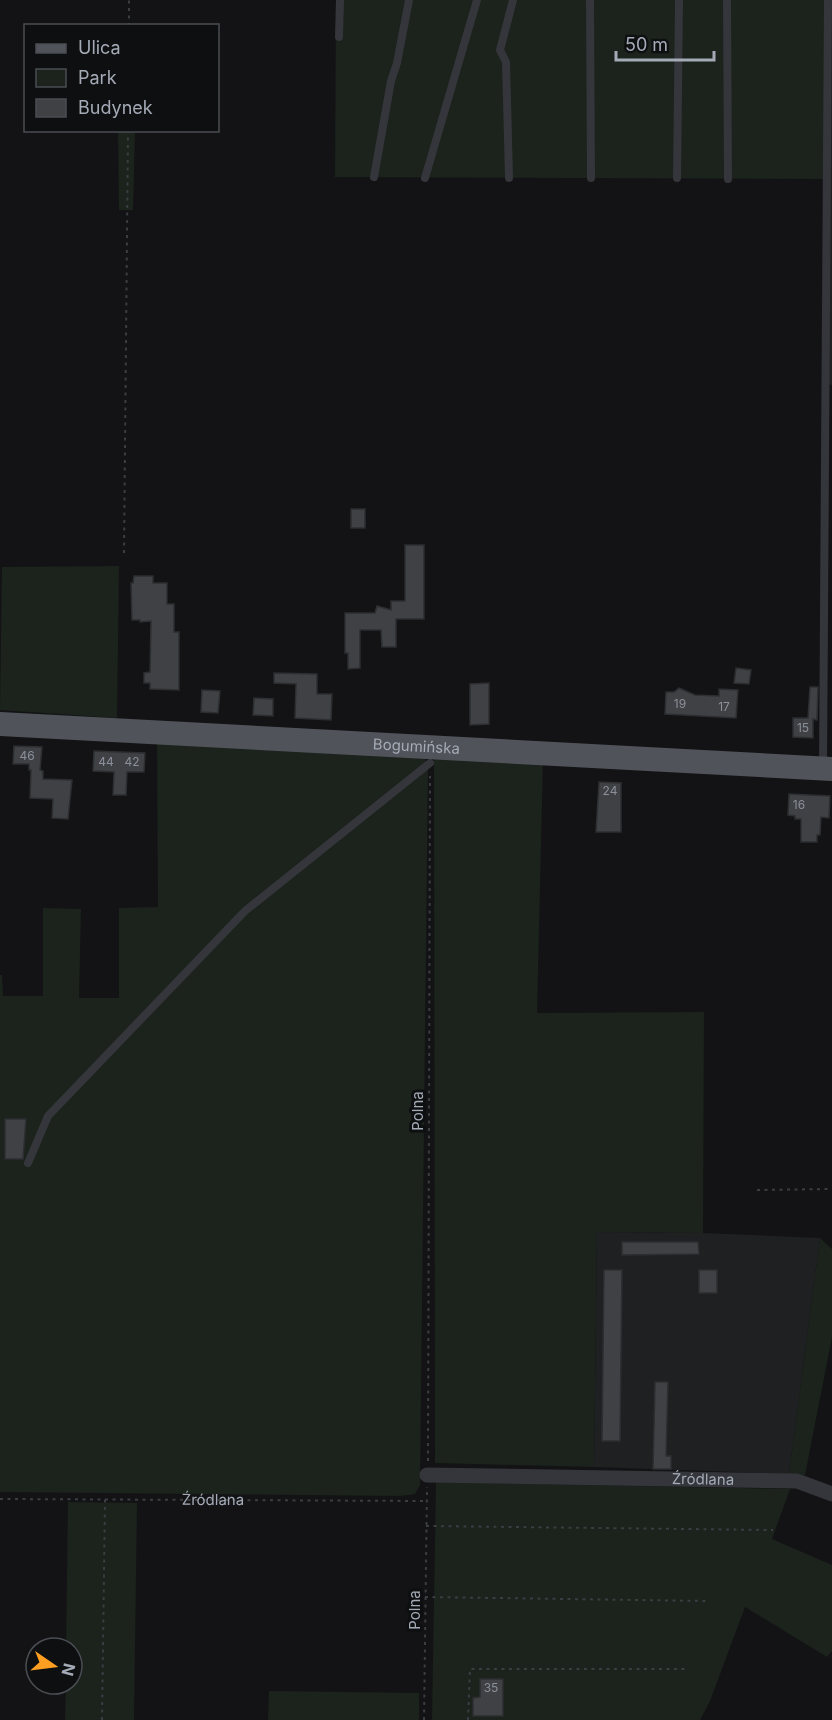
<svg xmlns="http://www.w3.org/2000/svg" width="832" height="1720" font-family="Inter,sans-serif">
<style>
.built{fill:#1f2022}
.green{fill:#1b231c}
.building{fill:#3f4145;stroke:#2d2e31;stroke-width:1.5}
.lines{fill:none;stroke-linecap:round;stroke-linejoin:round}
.path{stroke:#3a3d42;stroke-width:2;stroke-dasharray:3 4.5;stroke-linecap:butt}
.lane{stroke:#34363b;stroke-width:8}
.street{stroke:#34363b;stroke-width:15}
.primary{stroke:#50535a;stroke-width:24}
.labels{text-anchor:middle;stroke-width:6;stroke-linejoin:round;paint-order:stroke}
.number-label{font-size:12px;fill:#8b909a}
.street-label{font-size:15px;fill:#a4abb7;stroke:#0e0f10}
</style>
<rect width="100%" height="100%" fill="#131315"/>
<path class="built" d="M 832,0 L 832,385 L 828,384 Z
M 597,1232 L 703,1233 L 820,1238 L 789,1474 L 594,1467 Z"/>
<path class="green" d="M 336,0 L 824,0 L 824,179 L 335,177 Z
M 118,131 L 135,131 L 133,210 L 119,210 Z
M 119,566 L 117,718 L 0,710 L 2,567 Z
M 157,740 L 424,756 L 428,766 L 420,1485 L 415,1494 L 400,1496 L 0,1492 L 0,975 L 2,975 L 3,996 L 43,996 L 43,908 L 81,909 L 79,998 L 119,998 L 119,908 L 158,907 Z
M 434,754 L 543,760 L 537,1013 L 704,1012 L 703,1233 L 597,1232 L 594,1467 L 435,1463 Z
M 820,1238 L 832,1249 L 832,1337 L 805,1475 L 789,1474 Z
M 436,1482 L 790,1489 L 772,1539 L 832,1565 L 832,1651 L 827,1657 L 745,1607 L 710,1701 L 700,1720 L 432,1720 Z
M 68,1502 L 137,1503 L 134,1720 L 65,1720 L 66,1684 L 72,1684 L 72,1648 L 66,1648 Z
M 269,1691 L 419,1693 L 419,1720 L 268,1720 Z"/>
<path class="building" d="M 351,509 L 365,509 L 365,528 L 351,528 Z
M 405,545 L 424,545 L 424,619 L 396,619 L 396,647 L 382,647 L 381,630 L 360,630 L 360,668 L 348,669 L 348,653 L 345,653 L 345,613 L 375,613 L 377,606 L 391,610 L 391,601 L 405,601 Z
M 134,576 L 153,576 L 153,583 L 167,583 L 167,604 L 174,604 L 174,632 L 179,632 L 179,690 L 150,689 L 150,683 L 144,683 L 144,673 L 150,672 L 151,621 L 140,622 L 140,620 L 132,620 L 131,583 L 133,583 Z
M 736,668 L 751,670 L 749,684 L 734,683 Z
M 274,673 L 317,674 L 317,694 L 332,694 L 331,720 L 295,718 L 296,684 L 274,683 Z
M 489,683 L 489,724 L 470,725 L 470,684 Z
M 810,687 L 818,687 L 817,720 L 813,719 L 813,738 L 793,737 L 793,718 L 808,718 Z
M 679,688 L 695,695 L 719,696 L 719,689 L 738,690 L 736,718 L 665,714 L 666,692 L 674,692 Z
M 202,690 L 220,691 L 218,713 L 201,712 Z
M 254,698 L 273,699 L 273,716 L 253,715 Z
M 14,746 L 42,747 L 40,770 L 43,771 L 43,779 L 72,780 L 68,819 L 52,818 L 53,799 L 30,798 L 31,770 L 29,770 L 29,764 L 13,764 Z
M 94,751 L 145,753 L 144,772 L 127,772 L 126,795 L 113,795 L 114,772 L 93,771 Z
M 599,782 L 621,783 L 621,832 L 596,832 Z
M 789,794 L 830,796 L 829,818 L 821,817 L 820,835 L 817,835 L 817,842 L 801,842 L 801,819 L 795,819 L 795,816 L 788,815 Z
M 5,1119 L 26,1119 L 23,1159 L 5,1159 Z
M 622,1242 L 698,1242 L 699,1254 L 622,1255 Z
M 604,1270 L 622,1270 L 620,1441 L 602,1441 Z
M 699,1270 L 717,1270 L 717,1293 L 699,1293 Z
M 655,1382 L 668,1382 L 666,1456 L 671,1456 L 671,1469 L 653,1469 Z
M 480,1679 L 503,1679 L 503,1716 L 473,1716 L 473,1698 L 480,1697 Z"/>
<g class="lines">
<g class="path">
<path d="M 129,26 L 129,0"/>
<path d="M 124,553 L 128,130"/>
<path d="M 757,1190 L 832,1189"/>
<path d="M 428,1461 L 430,776"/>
<path id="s1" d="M 0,1499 L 426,1501"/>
<path d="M 426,1526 L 773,1530"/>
<path d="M 425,1597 L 707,1601"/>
<path d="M 102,1720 L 105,1499"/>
<path d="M 424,1720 L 427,1487"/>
<path d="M 468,1720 L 470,1669 L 687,1669"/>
</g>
<path class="lane" d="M 590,0 L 591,178
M 727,0 L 728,179
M 339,37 L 340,0
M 374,177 L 391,81 L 397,63 L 409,0
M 425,178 L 477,0
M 509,178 L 506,62 L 500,50 L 513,0
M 677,178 L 679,0
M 823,767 L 828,0
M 28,1163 L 48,1116 L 245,911 L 430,763"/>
<path class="street" id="s2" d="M 427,1475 L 797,1481 L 832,1494"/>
<path class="primary" id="s3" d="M 0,724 L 832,769"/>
</g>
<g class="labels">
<g class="number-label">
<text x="680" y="708">19</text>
<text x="724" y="711">17</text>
<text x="803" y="732">15</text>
<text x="27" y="760">46</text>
<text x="106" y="766">44</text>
<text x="132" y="766">42</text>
<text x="610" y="795">24</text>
<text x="799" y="809">16</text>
<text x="491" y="1692">35</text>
</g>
<g class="street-label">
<text dy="5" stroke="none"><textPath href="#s3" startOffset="417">Bogumińska</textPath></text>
<text transform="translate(418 1111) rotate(-90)" y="5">Polna</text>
<text dy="5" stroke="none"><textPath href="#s2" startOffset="276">Źródlana</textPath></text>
<text dy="5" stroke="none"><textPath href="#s1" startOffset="213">Źródlana</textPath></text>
<text transform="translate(415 1610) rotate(-90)" y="5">Polna</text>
</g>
</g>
<rect x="24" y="24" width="195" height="108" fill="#0e0f10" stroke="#4a4d53" stroke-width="1.5"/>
<rect x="36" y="44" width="30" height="9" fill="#50535a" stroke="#4a4d53" stroke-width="1.5"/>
<text x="78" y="54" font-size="18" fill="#a4abb7">Ulica</text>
<rect x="36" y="69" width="30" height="18" fill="#1b231c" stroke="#4a4d53" stroke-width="1.5"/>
<text x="78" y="84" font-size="18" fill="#a4abb7">Park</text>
<rect x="36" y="99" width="30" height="18" fill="#3f4145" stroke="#4a4d53" stroke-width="1.5"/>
<text x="78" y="114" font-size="18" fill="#a4abb7">Budynek</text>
<g transform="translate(54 1666) rotate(104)"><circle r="28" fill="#0e0f10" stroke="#4a4d53" stroke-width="1.5"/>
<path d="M0-4.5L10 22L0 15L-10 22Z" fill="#ff9f22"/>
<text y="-9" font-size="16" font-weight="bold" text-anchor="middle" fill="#a4abb7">N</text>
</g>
<path d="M616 51v9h98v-9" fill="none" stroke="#a4abb7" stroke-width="3"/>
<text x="625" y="51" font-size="18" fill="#a4abb7" stroke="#0e0f10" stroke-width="4.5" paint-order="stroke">50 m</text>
</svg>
